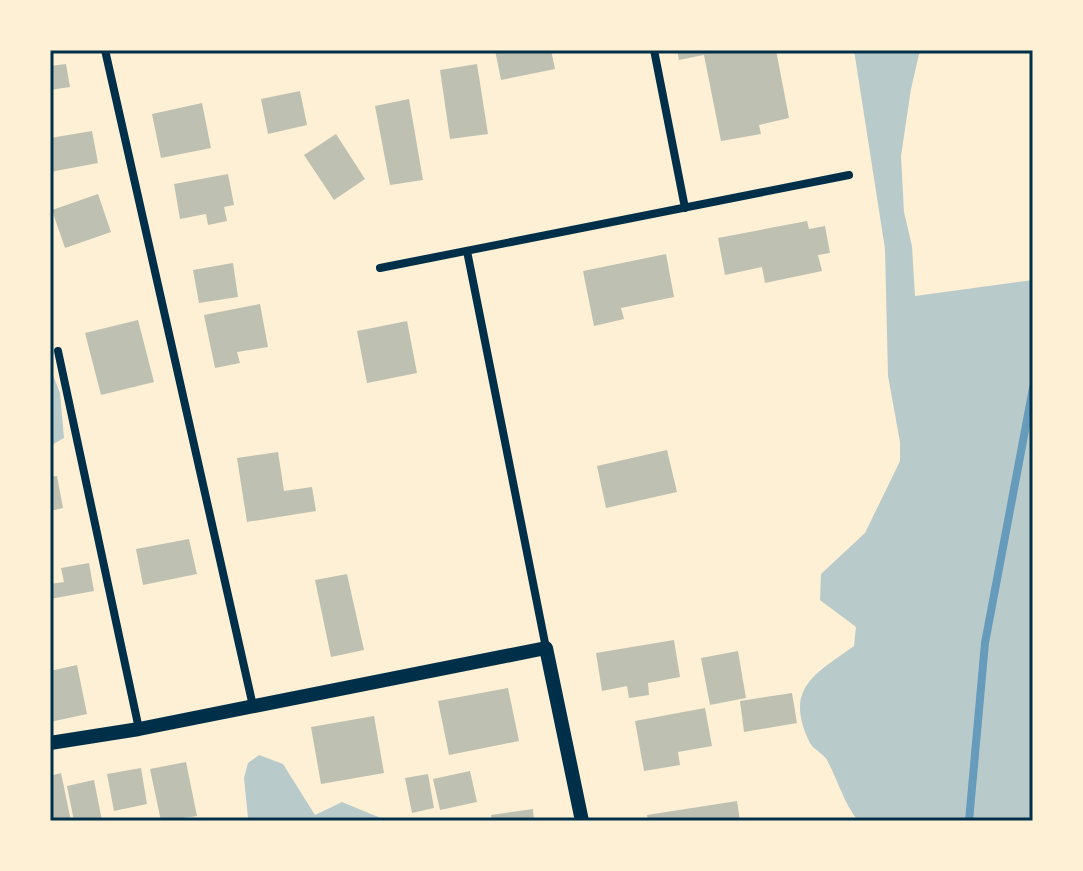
<svg xmlns="http://www.w3.org/2000/svg" width="1083" height="871" font-family="'Fira Sans',sans-serif">
<style>
.green{fill:#b9caca}
.lines{fill:none;stroke-linecap:round;stroke-linejoin:round}
.stream{stroke:#669bbc;stroke-width:8}
.building{fill:#bec0b2}
.minor{stroke:#003049;stroke-width:8}
.tertiary{stroke:#003049;stroke-width:14}
.neatline{fill:none;stroke:#003049;stroke-width:3}
</style>
<rect width="100%" height="100%" fill="#fdf0d5"/>
<path class="green" d="M 854,50 L 920,50 L 911,89 L 901,156 L 904,212 L 912,246 L 915,296 L 1033,280 L 1033,821 L 858,821 C 843,801 838,781 827,760 C 823,753 814,750 810,743 C 783,688 815,674 854,646 L 856,627 L 820,600 L 821,574 L 865,533 L 900,461 L 900,442 L 888,376 L 885,249 Z
M 50,367 L 60,393 L 64,438 L 50,446 Z
M 259,755 L 283,764 L 315,815 L 342,802 L 388,821 L 245,821 L 248,818 L 244,778 L 248,763 Z"/>
<g class="lines">
<path class="stream" d="M 969,821 L 985,643 L 1033,388"/>
</g>
<path class="building" d="M 495,50 L 551,50 L 555,69 L 501,80 Z
M 677,50 L 776,50 L 789,118 L 759,125 L 761,134 L 721,141 L 704,55 L 679,60 Z
M 66,64 L 70,87 L 50,90 L 50,66 Z
M 477,64 L 488,134 L 450,139 L 440,70 Z
M 300,91 L 307,125 L 268,134 L 261,99 Z
M 409,99 L 423,180 L 390,185 L 375,106 Z
M 202,103 L 211,148 L 161,158 L 152,114 Z
M 92,131 L 98,163 L 50,172 L 50,138 Z
M 336,134 L 365,179 L 334,200 L 304,155 Z
M 228,174 L 234,205 L 224,207 L 227,221 L 208,225 L 206,214 L 180,219 L 174,184 Z
M 98,194 L 111,232 L 65,248 L 52,210 Z
M 807,221 L 809,229 L 825,226 L 830,253 L 818,255 L 822,271 L 765,283 L 762,267 L 725,275 L 718,238 Z
M 666,254 L 674,297 L 621,308 L 624,319 L 594,326 L 583,271 Z
M 233,263 L 238,297 L 199,303 L 193,270 Z
M 260,304 L 268,347 L 237,352 L 240,363 L 215,368 L 204,315 Z
M 138,320 L 154,382 L 101,395 L 85,333 Z
M 407,321 L 417,373 L 367,383 L 357,331 Z
M 667,450 L 677,492 L 606,508 L 597,466 Z
M 278,452 L 284,491 L 312,487 L 316,511 L 247,522 L 237,458 Z
M 57,476 L 63,508 L 50,511 L 50,477 Z
M 189,539 L 197,574 L 143,585 L 136,549 Z
M 89,563 L 94,591 L 50,599 L 50,584 L 64,582 L 61,568 Z
M 347,574 L 364,650 L 331,657 L 315,580 Z
M 674,640 L 680,677 L 648,683 L 649,695 L 629,698 L 627,686 L 602,691 L 596,653 Z
M 738,651 L 746,698 L 710,705 L 701,658 Z
M 77,665 L 87,714 L 50,722 L 50,671 Z
M 508,688 L 519,741 L 449,755 L 438,701 Z
M 792,693 L 797,723 L 744,732 L 740,701 Z
M 705,708 L 712,746 L 678,752 L 680,765 L 644,771 L 635,721 Z
M 374,716 L 384,773 L 321,784 L 311,727 Z
M 186,762 L 197,816 L 161,821 L 150,769 Z
M 141,768 L 147,804 L 114,811 L 107,774 Z
M 470,771 L 477,802 L 440,810 L 433,779 Z
M 61,773 L 71,821 L 52,821 L 50,776 Z
M 428,774 L 434,808 L 412,813 L 405,778 Z
M 94,780 L 102,821 L 74,821 L 67,786 Z
M 737,801 L 740,821 L 648,821 L 647,815 Z
M 533,809 L 534,821 L 492,821 L 491,815 Z"/>
<g class="lines">
<path class="minor" d="M 105,50 L 253,706
M 654,50 L 685,208
M 467,251 L 546,648
M 380,268 L 849,175
M 58,351 L 139,729"/>
<path class="tertiary" d="M 50,743 L 139,729 L 546,648 L 582,821"/>
</g>
<rect width="1083" height="871" fill="none" stroke="#fdf0d5" stroke-width="104"/>
<rect x="52" y="52" width="979" height="767" class="neatline"/>
</svg>
